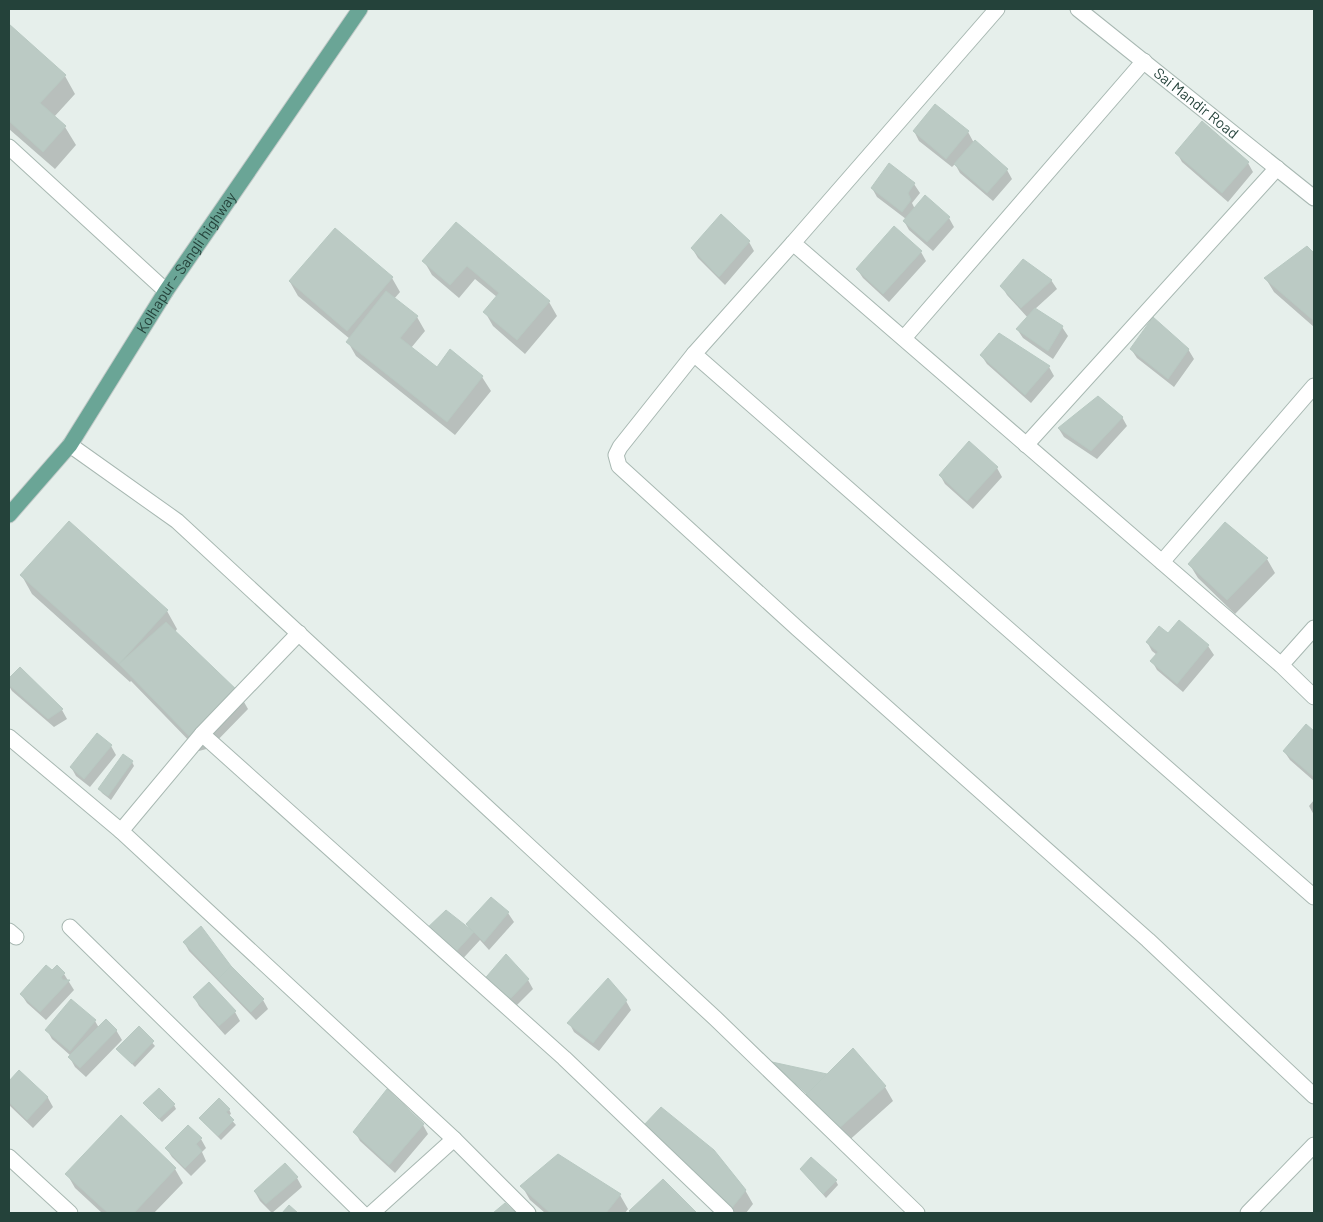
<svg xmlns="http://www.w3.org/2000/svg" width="1323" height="1222" font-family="Barlow,sans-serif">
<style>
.shadow{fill:#0003}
.building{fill:#bbcac4;stroke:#b8c9c2}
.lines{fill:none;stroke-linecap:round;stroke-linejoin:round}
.minor-casing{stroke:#a8b8b2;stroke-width:17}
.major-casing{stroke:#c2cac8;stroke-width:17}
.minor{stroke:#fff;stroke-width:15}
.major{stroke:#6aa596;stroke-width:15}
.labels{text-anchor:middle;stroke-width:4.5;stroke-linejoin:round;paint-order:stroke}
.street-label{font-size:15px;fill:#24423a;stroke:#f7fbf9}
</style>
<rect width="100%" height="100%" fill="#e6efeb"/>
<path class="shadow" d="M 9,26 L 65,76 L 75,94 L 54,117 L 65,127 L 76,145 L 55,169 L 9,129 Z
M 914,131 L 968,132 L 974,143 L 1007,170 L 1012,179 L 993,201 L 960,173 L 955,164 L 952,167 L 919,141 Z
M 1177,153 L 1248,163 L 1253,172 L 1228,202 L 1182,162 Z
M 914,184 L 920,193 L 912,203 L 915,209 L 949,218 L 954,227 L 933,251 L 909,230 L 904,221 L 906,219 L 877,197 L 872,188 Z
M 456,223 L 549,302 L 557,316 L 525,354 L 493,326 L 485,312 L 497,297 L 475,279 L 459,298 L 432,275 L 424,261 Z
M 335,230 L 392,278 L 400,292 L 394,299 L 417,317 L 425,331 L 411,348 L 437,369 L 482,377 L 491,391 L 455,435 L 356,356 L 348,342 L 350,339 L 298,296 L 290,282 Z
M 749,242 L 754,251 L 725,285 L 698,258 L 692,248 Z
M 1307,248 L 1314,255 L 1314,327 L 1274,292 L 1266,279 Z
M 921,252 L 926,261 L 889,302 L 863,278 L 857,269 Z
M 1051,280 L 1057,289 L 1035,309 L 1062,327 L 1068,336 L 1053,359 L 1023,338 L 1017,329 L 1028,318 L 1007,295 L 1002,286 Z
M 1131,349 L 1188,349 L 1194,359 L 1174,387 L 1137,358 Z
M 981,355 L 1049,367 L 1054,376 L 1031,403 L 987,364 Z
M 1122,417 L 1127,426 L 1097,459 L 1064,437 L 1059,429 Z
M 997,468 L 1002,477 L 973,509 L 945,484 L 940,475 Z
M 1226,523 L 1267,559 L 1275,573 L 1235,614 L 1198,578 L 1190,565 Z
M 22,576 L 167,611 L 177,629 L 175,632 L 240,695 L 248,709 L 210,748 L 199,751 L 131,681 L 130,682 L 32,594 Z
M 1179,622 L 1208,646 L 1214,655 L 1183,692 L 1157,670 L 1152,661 L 1157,655 L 1152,651 L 1147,642 L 1168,635 Z
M 20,668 L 62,710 L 67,719 L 54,727 L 12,691 L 9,686 L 9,680 Z
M 1306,726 L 1314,733 L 1314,781 L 1290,760 L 1284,751 Z
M 111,746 L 116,755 L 90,787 L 76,776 L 71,767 Z
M 132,762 L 134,766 L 111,800 L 102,793 L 99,789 Z
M 1314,800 L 1314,815 L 1309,806 Z
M 508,913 L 514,922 L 489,950 L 480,940 L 457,965 L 430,941 L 471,932 L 467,924 Z
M 184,942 L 231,967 L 263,1000 L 268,1009 L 256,1020 L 189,951 Z
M 506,956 L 528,980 L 533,989 L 516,1006 L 488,992 Z
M 52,972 L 64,974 L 74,990 L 46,1020 L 27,1003 L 21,994 Z
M 194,997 L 235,1012 L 240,1021 L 225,1035 L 199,1006 Z
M 626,1001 L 631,1010 L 599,1051 L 574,1032 L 569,1023 Z
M 95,1021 L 99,1028 L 116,1030 L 122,1040 L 86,1077 L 75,1067 L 70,1058 L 71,1056 L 52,1039 L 47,1030 Z
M 139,1028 L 155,1046 L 135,1067 L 117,1049 Z
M 853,1050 L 885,1087 L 893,1101 L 845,1144 L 808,1095 L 775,1063 L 828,1076 Z
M 19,1071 L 48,1098 L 53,1107 L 33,1128 L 9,1105 L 9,1083 Z
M 174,1105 L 176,1109 L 162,1122 L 147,1107 Z
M 229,1109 L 231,1114 L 228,1116 L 236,1125 L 221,1140 L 203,1122 Z
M 423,1125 L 428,1134 L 395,1173 L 360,1141 L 355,1132 Z
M 201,1139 L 206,1148 L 202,1152 L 206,1161 L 191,1176 L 172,1157 L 166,1148 Z
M 285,1164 L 297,1178 L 302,1187 L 272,1213 L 260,1201 L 255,1192 Z
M 175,1169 L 183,1183 L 154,1213 L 102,1213 L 75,1188 L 67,1174 Z
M 801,1169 L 836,1181 L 838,1185 L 826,1198 Z
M 663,1181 L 696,1213 L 632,1213 L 631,1211 Z
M 522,1186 L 620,1195 L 628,1209 L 625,1213 L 545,1213 L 530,1200 Z
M 745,1190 L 753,1204 L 746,1213 L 722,1213 Z"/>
<path class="building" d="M 9,24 L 66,75 L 40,103 L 66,126 L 43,152 L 9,121 Z
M 935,104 L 969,131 L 946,159 L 913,131 Z
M 1202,121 L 1249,162 L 1222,193 L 1175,153 Z
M 975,140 L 1008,169 L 987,193 L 954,164 Z
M 889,163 L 915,183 L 908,193 L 911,200 L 902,212 L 871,188 Z
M 925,195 L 950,217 L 927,242 L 903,221 Z
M 721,214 L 750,241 L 719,277 L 691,248 Z
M 456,222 L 550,301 L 517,340 L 483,312 L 499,293 L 467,266 L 450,285 L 422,261 Z
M 894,226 L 922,251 L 883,294 L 856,269 Z
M 335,228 L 393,277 L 347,331 L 289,281 Z
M 1307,246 L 1314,253 L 1314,321 L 1264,278 Z
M 1023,259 L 1052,280 L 1021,308 L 1000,286 Z
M 386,291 L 418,316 L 400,338 L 437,367 L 450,349 L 483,376 L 447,422 L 346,342 Z
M 1035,308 L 1063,326 L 1048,351 L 1016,329 Z
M 1153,317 L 1189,349 L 1168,379 L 1130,349 Z
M 999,333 L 1050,366 L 1025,395 L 980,355 Z
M 1098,396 L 1123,417 L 1091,451 L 1058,428 Z
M 969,441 L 998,467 L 967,501 L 939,475 Z
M 69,521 L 168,610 L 119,664 L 20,575 Z
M 1225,522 L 1268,558 L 1227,600 L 1188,564 Z
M 1179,620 L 1209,645 L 1177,684 L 1150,661 L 1158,652 L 1146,642 L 1159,626 L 1168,633 Z
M 166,622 L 241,694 L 190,737 L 119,664 Z
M 20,667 L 63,709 L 48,719 L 9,685 L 9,678 Z
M 1306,724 L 1314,731 L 1314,777 L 1283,751 Z
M 97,733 L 112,745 L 84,779 L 70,767 Z
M 123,754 L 133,761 L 108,796 L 98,789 Z
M 491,897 L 509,912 L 484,942 L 466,924 Z
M 446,910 L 474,932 L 451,957 L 423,932 Z
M 201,926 L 231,966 L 218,979 L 183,942 Z
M 506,954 L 529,979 L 511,998 L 481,983 Z
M 46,965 L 52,970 L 57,965 L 65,973 L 61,977 L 63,980 L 70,980 L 40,1012 L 20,994 Z
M 231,966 L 264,999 L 251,1012 L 218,979 Z
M 608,978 L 627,1000 L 593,1043 L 567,1023 Z
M 209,982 L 236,1011 L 219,1026 L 193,997 Z
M 71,999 L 96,1020 L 70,1051 L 45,1030 Z
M 106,1019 L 117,1030 L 80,1068 L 68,1057 Z
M 139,1026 L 154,1041 L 132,1064 L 116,1049 Z
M 853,1048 L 886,1086 L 836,1131 L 804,1097 Z
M 772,1062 L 827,1074 L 807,1094 Z
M 19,1070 L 48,1097 L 27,1120 L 9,1102 L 9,1081 Z
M 159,1088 L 175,1104 L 159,1119 L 143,1103 Z
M 387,1089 L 424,1124 L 389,1165 L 353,1132 Z
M 219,1098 L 230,1109 L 226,1112 L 234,1120 L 218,1136 L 199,1118 Z
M 661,1107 L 714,1150 L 746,1190 L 728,1213 L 643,1126 Z
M 121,1115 L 176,1168 L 134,1213 L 108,1213 L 65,1174 Z
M 188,1125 L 202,1138 L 196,1144 L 202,1151 L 185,1168 L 165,1148 Z
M 558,1154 L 621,1194 L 606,1213 L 550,1213 L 520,1186 Z
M 811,1157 L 837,1180 L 823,1194 L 800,1169 Z
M 285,1163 L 298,1177 L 266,1204 L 254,1191 Z
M 663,1179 L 697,1213 L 632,1213 L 629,1211 Z
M 505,1203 L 516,1213 L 493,1213 Z
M 289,1205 L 298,1213 L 282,1213 Z"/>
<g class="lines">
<defs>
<g id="minor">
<path d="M 997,9 L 793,243 L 1281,665 L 1314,697"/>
<path id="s1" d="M 1078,9 L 1314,198"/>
<path d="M 9,147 L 166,291"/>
<path d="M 793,243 L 694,354 L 1314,897"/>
<path d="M 904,338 L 1144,61"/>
<path d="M 694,354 L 620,447 L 616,455 L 619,466 L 798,629 L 1148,940 L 1314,1096"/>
<path d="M 70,445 L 177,521 L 715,1018 L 917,1213"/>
<path d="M 1026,445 L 1277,168"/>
<path d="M 1162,562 L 1314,386"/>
<path d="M 1281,665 L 1314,628"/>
<path d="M 202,734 L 564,1058 L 726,1213"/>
<path d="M 9,737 L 121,831 L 454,1139 L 528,1213"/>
<path d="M 121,831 L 202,734 L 299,633"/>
<path d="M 70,927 L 362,1213"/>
<path d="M 9,931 L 16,937"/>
<path d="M 9,1157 L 70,1213"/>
<path d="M 372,1213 L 454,1139"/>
<path d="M 1248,1213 L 1314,1145"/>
</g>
<g id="major">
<path id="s2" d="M 9,515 L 70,445 L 166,291 L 360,9"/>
</g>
</defs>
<use href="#minor" class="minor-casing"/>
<use href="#major" class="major-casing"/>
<use href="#minor" class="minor"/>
<use href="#major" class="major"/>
</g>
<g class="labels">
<g class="street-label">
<text dy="5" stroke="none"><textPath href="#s1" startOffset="151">Sai Mandir Road</textPath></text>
<text dy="5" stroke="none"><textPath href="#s2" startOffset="309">Kolhapur - Sangli highway</textPath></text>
</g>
</g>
<rect width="1323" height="1222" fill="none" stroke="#24423a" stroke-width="20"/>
</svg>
